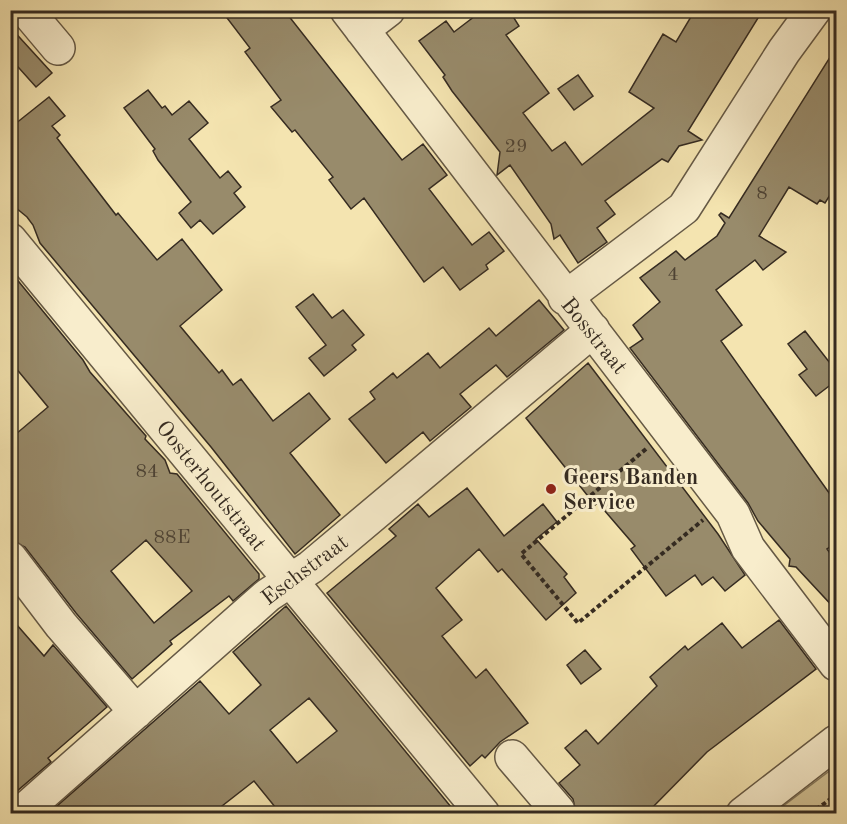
<svg xmlns="http://www.w3.org/2000/svg" width="847" height="824" font-family="'Old Standard TT',serif">
<style>
.green{fill:#d4c598;stroke:#84785c;stroke-width:1.5}
.building{fill:#988b6b;stroke:#352b21;stroke-width:1.5;fill-rule:evenodd}
.lines{fill:none;stroke-linecap:round;stroke-linejoin:round}
.minor-casing{stroke:#655945;stroke-width:36}
.path{stroke:#352b21;stroke-width:4;stroke-dasharray:4.5 3;stroke-linecap:butt}
.minor{stroke:#f8edcc;stroke-width:33}
.poi-dot{fill:#8f2418;stroke:#f8edcc;stroke-width:2}
.labels{text-anchor:middle;stroke-width:6;stroke-linejoin:round;paint-order:stroke}
.number-label{font-size:20px;fill:#4e4334}
.street-label{font-size:22px;fill:#352b21;stroke:#f8edcc}
.poi-label{font-size:22px;font-weight:bold;fill:#352b21;stroke:#f8edcc;text-anchor:start}
</style>
<rect width="100%" height="100%" fill="#f4e4b0"/>
<filter id="stains"><feTurbulence type="fractalNoise" baseFrequency=".00333" numOctaves="4"/><feColorMatrix values="0 0 0 0 .2 0 0 0 0 .09 0 0 0 0 .02 0 0 0 .5 -.17"/></filter>
<radialGradient id="worn" r=".72"><stop offset=".6" stop-color="#630" stop-opacity="0"/><stop offset="1" stop-color="#630" stop-opacity=".3"/></radialGradient>
<path class="green" d="M 836,766 L 836,813 L 781,813 L 778,810 Z"/>
<path class="building" d="M 221,10 L 284,10 L 402,160 L 423,144 L 447,175 L 429,189 L 472,245 L 489,232 L 504,251 L 486,265 L 488,269 L 460,290 L 443,267 L 424,282 L 364,198 L 351,209 L 329,180 L 333,177 L 295,130 L 292,132 L 271,107 L 281,100 L 245,52 L 250,48 Z
M 483,10 L 509,10 L 519,26 L 506,35 L 549,93 L 523,113 L 552,151 L 565,142 L 582,165 L 654,108 L 629,92 L 663,34 L 676,42 L 695,10 L 763,10 L 688,131 L 702,140 L 679,146 L 668,162 L 662,159 L 605,201 L 615,214 L 597,228 L 607,242 L 578,263 L 560,235 L 554,239 L 551,224 L 510,165 L 497,175 L 500,152 L 452,91 L 443,77 L 445,75 L 419,41 L 446,21 L 454,32 Z
M 10,27 L 52,73 L 36,87 L 10,58 Z
M 837,46 L 837,184 L 825,203 L 820,200 L 817,204 L 789,187 L 759,236 L 786,252 L 763,270 L 755,260 L 716,290 L 742,325 L 721,341 L 837,504 L 837,542 L 827,549 L 837,563 L 837,611 L 796,567 L 789,566 L 790,559 L 758,521 L 748,503 L 630,348 L 643,339 L 633,325 L 660,302 L 640,278 L 676,251 L 685,260 L 717,236 L 725,223 L 719,215 L 721,213 L 729,218 Z
M 578,75 L 593,96 L 574,110 L 558,89 Z
M 148,90 L 162,108 L 165,106 L 172,115 L 189,101 L 208,123 L 189,139 L 220,178 L 228,171 L 241,187 L 234,193 L 245,207 L 213,234 L 200,220 L 191,228 L 179,213 L 191,202 L 158,160 L 153,151 L 155,149 L 124,108 Z
M 49,97 L 65,116 L 52,126 L 60,135 L 57,138 L 116,215 L 118,213 L 157,260 L 182,239 L 222,290 L 180,326 L 219,373 L 222,370 L 233,385 L 241,379 L 273,421 L 309,393 L 330,419 L 290,453 L 340,515 L 295,554 L 211,447 L 40,243 L 33,225 L 27,217 L 10,203 L 10,128 Z
M 10,271 L 83,360 L 90,372 L 146,436 L 145,439 L 165,460 L 170,473 L 177,474 L 259,574 L 259,579 L 233,601 L 229,596 L 170,641 L 172,644 L 132,679 L 76,613 L 25,547 L 10,540 L 10,439 L 48,407 L 10,361 ZM 146,540 L 192,591 L 154,623 L 111,571 Z
M 313,294 L 332,318 L 343,310 L 364,335 L 352,345 L 356,350 L 324,376 L 309,358 L 326,345 L 296,307 Z
M 539,300 L 564,330 L 507,377 L 496,365 L 460,394 L 471,407 L 430,441 L 423,432 L 386,463 L 349,419 L 375,399 L 370,392 L 393,373 L 397,378 L 428,353 L 440,368 L 489,328 L 496,336 Z
M 805,331 L 837,372 L 837,380 L 816,396 L 799,375 L 807,369 L 788,344 Z
M 588,363 L 718,534 L 745,575 L 725,591 L 713,577 L 702,585 L 695,575 L 666,596 L 631,549 L 635,546 L 598,503 L 595,505 L 526,418 Z
M 467,488 L 504,536 L 543,504 L 557,522 L 536,539 L 567,574 L 564,577 L 576,593 L 546,620 L 502,569 L 498,572 L 479,549 L 436,588 L 462,620 L 442,636 L 476,678 L 486,669 L 528,723 L 500,742 L 485,758 L 482,755 L 470,766 L 327,593 L 396,536 L 389,529 L 418,504 L 429,517 Z
M 286,606 L 456,813 L 280,813 L 254,781 L 213,813 L 49,813 L 200,681 L 229,714 L 261,685 L 233,652 ZM 309,698 L 337,731 L 297,763 L 270,730 Z
M 10,617 L 44,656 L 53,645 L 107,707 L 48,758 L 51,762 L 10,797 Z
M 779,620 L 816,669 L 707,752 L 647,813 L 576,813 L 573,799 L 559,783 L 580,765 L 565,748 L 586,730 L 598,744 L 657,686 L 650,677 L 685,646 L 688,650 L 722,623 L 742,648 Z
M 585,650 L 601,669 L 581,684 L 567,665 Z"/>
<g class="lines">
<defs>
<path id="minor" d="M 26,10 L 58,48
M 347,10 L 733,514 L 748,548 L 836,664
M 362,30 L 388,10
M 10,240 L 483,814
M 565,298 L 684,208 L 784,51 L 814,10
M 10,558 L 61,625 L 136,712
M 512,757 L 558,811 L 555,814
M 20,814 L 268,595 L 311,567 L 593,330
M 743,814 L 836,742"/>
</defs>
<use href="#minor" class="minor-casing"/>
<path class="path" d="M 646,449 L 521,554 L 578,623 L 703,520
M 810,814 L 836,795"/>
<use href="#minor" class="minor"/>
</g>
<circle class="poi-dot" cx="551" cy="489" r="6"/>
<g class="labels">
<g class="number-label">
<text x="516" y="152">29</text>
<text x="762" y="199">8</text>
<text x="673" y="280">4</text>
<text x="147" y="477">84</text>
<text x="172" y="543">88E</text>
</g>
<g class="street-label">
<text transform="translate(595 335) rotate(51)" y="8">Bosstraat</text>
<text transform="translate(212 485) rotate(51)" y="8">Oosterhoutstraat</text>
<text transform="translate(304 569) rotate(-37)" y="8">Eschstraat</text>
</g>
<g class="poi-label">
<text x="563" y="484">Geers Banden<tspan x="563" dy="25">Service</tspan></text>
</g>
</g>
<rect width="847" height="824" fill="none" stroke="#f4e4b0" stroke-width="36"/>
<rect x="12" y="12" width="823" height="800" fill="none" stroke="#352b21" stroke-width="3"/>
<rect x="18" y="18" width="811" height="788" fill="none" stroke="#352b21" stroke-width="1.5"/>
<rect width="100%" height="100%" filter="url(#stains)"/>
<rect width="100%" height="100%" fill="url(#worn)"/>
</svg>
